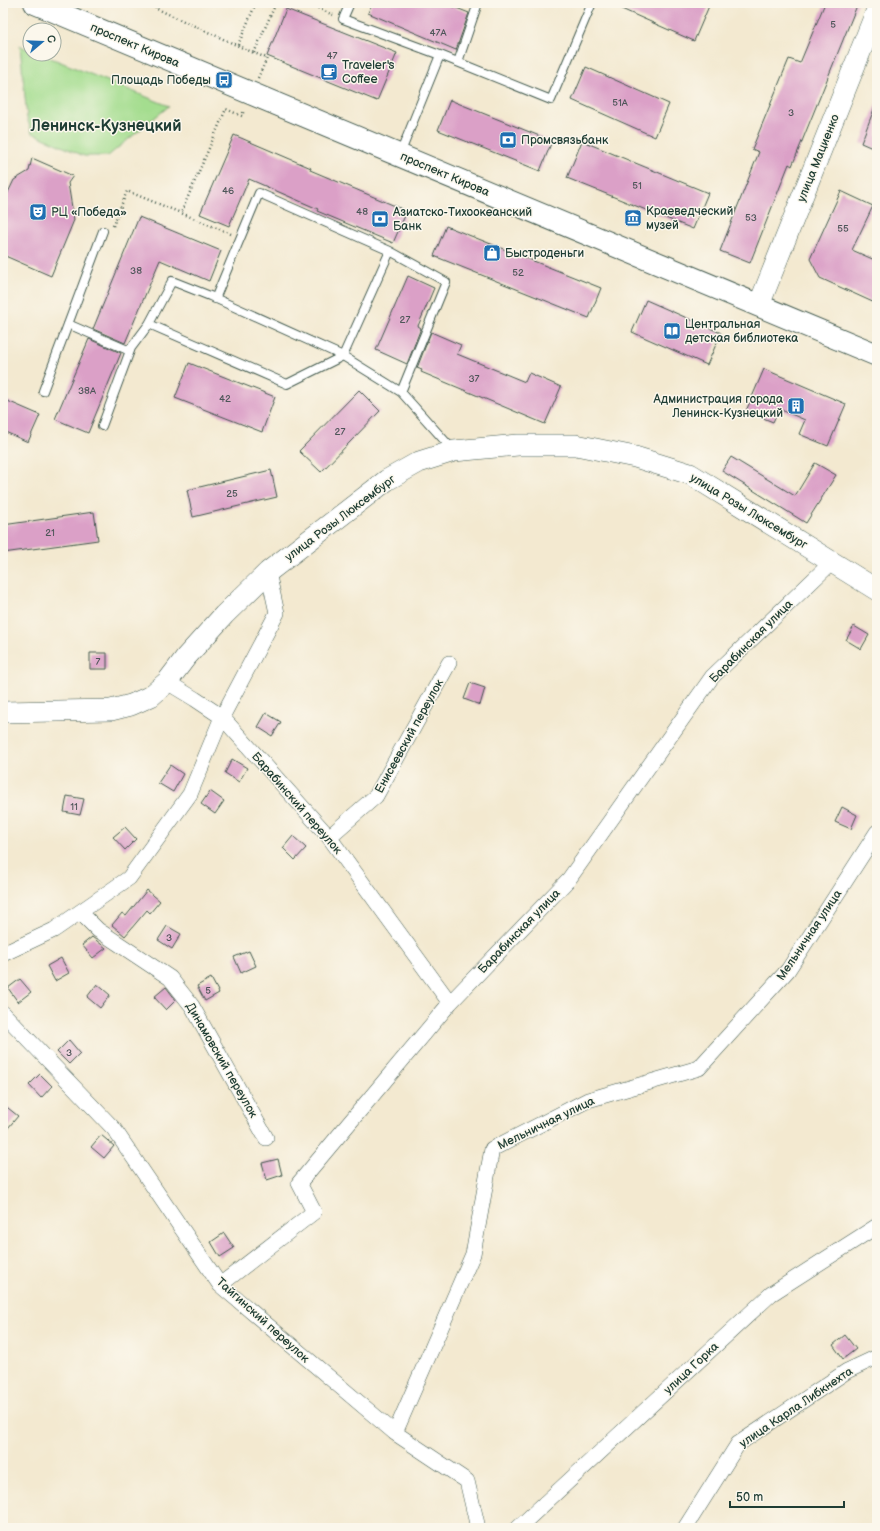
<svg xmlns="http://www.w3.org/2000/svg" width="880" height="1531" font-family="'Balsamiq Sans',sans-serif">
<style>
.green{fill:#a4dd8f;stroke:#628d62}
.building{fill:#dba0c7}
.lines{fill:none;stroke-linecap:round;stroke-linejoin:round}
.lane-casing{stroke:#3f574b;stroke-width:10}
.street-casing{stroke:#3f574b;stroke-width:16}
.secondary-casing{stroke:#3f574b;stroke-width:22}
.primary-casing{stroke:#3f574b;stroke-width:24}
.path{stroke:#3f574b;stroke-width:2.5;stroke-dasharray:1 3;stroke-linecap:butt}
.lane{stroke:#fff;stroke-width:8}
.street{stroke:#fff;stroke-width:15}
.secondary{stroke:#fff;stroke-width:21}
.primary{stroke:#fff;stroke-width:22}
.labels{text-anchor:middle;stroke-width:3;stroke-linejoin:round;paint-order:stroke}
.number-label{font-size:10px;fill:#4e5659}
.street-label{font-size:12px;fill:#1f3d34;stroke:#fbf7ec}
.poi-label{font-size:12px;fill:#1f3d34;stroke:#fbf7ec;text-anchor:start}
.district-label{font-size:16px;font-weight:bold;fill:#1f3d34;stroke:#fbf7ec}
</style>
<rect width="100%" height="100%" fill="#fbf7ec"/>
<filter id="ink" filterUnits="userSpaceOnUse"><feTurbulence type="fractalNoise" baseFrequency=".025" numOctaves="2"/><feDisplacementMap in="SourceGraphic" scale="8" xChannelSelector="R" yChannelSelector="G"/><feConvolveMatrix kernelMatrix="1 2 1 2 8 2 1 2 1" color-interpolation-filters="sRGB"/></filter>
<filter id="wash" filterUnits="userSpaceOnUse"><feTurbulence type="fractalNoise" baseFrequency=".012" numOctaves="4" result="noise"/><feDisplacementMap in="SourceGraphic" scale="16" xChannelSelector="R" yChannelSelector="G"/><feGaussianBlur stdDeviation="0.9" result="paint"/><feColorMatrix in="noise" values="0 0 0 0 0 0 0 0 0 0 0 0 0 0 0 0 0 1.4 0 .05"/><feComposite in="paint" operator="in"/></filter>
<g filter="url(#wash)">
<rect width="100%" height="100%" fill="#f3e9d0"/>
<path class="green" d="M 20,46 L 30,50 L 30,54 L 41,54 L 169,106 L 108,156 L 84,156 L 32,133 L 27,118 Z"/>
<g id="blocks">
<path class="building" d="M 372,3 L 444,3 L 469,13 L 456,50 L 368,13 Z
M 608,3 L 702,3 L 709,6 L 694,41 Z
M 825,3 L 858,3 L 792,166 L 789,164 L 750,263 L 720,251 L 759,152 L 752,149 L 789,59 L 800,63 Z
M 286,9 L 397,53 L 377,101 L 267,56 Z
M 586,67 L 669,104 L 655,137 L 572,100 Z
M 450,100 L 552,141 L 540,171 L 438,130 Z
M 876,104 L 877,104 L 877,150 L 861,143 Z
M 234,135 L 311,168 L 310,170 L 407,211 L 393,243 L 317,211 L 318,209 L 249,179 L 229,226 L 200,214 Z
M 582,141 L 708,193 L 693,229 L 567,178 Z
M 32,158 L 73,176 L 68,183 L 74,220 L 51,276 L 3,255 L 3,203 L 14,180 L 29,171 Z
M 841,191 L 873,206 L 852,250 L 877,261 L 877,304 L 820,278 L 810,259 Z
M 139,217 L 221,251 L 209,281 L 160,260 L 125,343 L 93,329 Z
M 446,226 L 601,288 L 589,318 L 434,256 Z
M 408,276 L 434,288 L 418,326 L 421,328 L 407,364 L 376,350 Z
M 646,300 L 721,333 L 707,365 L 632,332 Z
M 431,332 L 461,345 L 457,354 L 525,382 L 529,373 L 561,387 L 545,424 L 421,372 L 422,370 L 417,368 Z
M 89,339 L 121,353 L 88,433 L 55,419 Z
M 189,363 L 275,397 L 262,432 L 175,398 Z
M 764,369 L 846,404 L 828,446 L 799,434 L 805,420 L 779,409 L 773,422 L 746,411 Z
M 359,390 L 380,411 L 321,472 L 299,451 Z
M 3,399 L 40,415 L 28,442 L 3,431 Z
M 731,457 L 795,496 L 815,463 L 836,475 L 806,523 L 722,471 Z
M 271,470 L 277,497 L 193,517 L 187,490 Z
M 94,512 L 98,540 L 3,553 L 3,525 Z
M 854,626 L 869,635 L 861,649 L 846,640 Z
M 90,653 L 107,653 L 107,669 L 90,669 Z
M 470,683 L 485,688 L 480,705 L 464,699 Z
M 266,713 L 281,722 L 272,736 L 258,727 Z
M 232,759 L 247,768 L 239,782 L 225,773 Z
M 170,765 L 183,774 L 173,792 L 158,783 Z
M 210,791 L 224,801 L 215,814 L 201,804 Z
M 67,796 L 84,799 L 80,815 L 64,812 Z
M 842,807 L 857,815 L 851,829 L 835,822 Z
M 125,827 L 136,839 L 125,850 L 113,837 Z
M 293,836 L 306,848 L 295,860 L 283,848 Z
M 147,890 L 160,901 L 150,913 L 147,910 L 125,936 L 112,925 L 122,913 L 126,916 Z
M 167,926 L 181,934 L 172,949 L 158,940 Z
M 92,937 L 106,948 L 93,958 L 82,945 Z
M 249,951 L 256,966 L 241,973 L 234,957 Z
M 61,958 L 69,973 L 55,981 L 47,966 Z
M 211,978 L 219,993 L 205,1001 L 197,986 Z
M 20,979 L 31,992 L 18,1002 L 8,988 Z
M 97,984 L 110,995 L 100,1008 L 87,997 Z
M 166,987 L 176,1000 L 166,1010 L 154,997 Z
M 69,1040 L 80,1053 L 69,1064 L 57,1052 Z
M 40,1074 L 52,1086 L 41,1098 L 29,1085 Z
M 3,1104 L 18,1116 L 3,1134 Z
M 101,1135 L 114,1146 L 104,1158 L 91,1147 Z
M 278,1159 L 282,1175 L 267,1180 L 262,1163 Z
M 224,1233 L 234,1248 L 220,1257 L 211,1242 Z
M 845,1335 L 856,1349 L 843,1359 L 833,1345 Z"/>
</g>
</g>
<g filter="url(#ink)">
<use href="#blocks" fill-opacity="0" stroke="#3f574b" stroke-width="1"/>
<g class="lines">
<defs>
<path id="lane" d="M 350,3 L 343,19 L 440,55 L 400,154
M 440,55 L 551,100 L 592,3
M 458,62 L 478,3
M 215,299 L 259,193 L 390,251
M 68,324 L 130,351
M 43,391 L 103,231
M 401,392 L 446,282 L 390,251 L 343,356 L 287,384 L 149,324 L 172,281 L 210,296 L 343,356 L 401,392 L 453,450
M 102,426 L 131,348 L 149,324"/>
<path id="street" d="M 167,682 L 195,699 L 222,717 L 329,837 L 450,1003
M 329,837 L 376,796 L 449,663
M 80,912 L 98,930 L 170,978 L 192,1006 L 266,1138
M 3,954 L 54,930 L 129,878 L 190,794 L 222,717 L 277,613 L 268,572
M 3,1013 L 114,1129 L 220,1285 L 395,1433 L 467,1481 L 478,1528
M 220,1285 L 314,1212 L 299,1183 L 450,1003 L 569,879 L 712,677 L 832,562
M 395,1433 L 473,1254 L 492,1149 L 588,1100 L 699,1068 L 788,970 L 877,832
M 518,1528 L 771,1294 L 877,1226
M 685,1528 L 738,1444 L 847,1371 L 877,1357"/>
<path id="secondary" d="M 759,305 L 877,10
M 3,712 L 111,710 L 131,705 L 151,696 L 167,682 L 186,657 L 224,615 L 268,572 L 387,480 L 419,462 L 454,451 L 518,445 L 576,445 L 635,457 L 690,474 L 877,590"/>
<path id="primary" d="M 35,3 L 877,355"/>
</defs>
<use href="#lane" class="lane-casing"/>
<use href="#street" class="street-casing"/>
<use href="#secondary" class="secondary-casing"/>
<use href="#primary" class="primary-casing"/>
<path class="path" d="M 157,3 L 155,8 L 254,53
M 307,3 L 333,15
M 238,45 L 256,3
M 258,78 L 267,58 L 254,53 L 276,3
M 113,226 L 127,191 L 181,213
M 231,234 L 181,213 L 226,109 L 242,116 L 244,110"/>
<use href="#lane" class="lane"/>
<use href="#street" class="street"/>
<use href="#secondary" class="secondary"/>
<use href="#primary" class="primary"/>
</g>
</g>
<defs>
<symbol id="cafe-square" viewBox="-11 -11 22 22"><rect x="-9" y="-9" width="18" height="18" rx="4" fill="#1f6fb2" stroke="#fbf7ec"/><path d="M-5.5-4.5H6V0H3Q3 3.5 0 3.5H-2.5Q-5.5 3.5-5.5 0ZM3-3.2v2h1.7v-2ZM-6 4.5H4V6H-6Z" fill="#fff"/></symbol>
<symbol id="bus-square" viewBox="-11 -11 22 22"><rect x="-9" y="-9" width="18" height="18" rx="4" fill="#1f6fb2" stroke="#fbf7ec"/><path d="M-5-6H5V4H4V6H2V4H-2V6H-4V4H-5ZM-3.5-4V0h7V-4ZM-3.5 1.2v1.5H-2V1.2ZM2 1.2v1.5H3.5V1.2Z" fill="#fff"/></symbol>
<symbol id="bank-square" viewBox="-11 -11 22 22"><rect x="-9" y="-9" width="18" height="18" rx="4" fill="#1f6fb2" stroke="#fbf7ec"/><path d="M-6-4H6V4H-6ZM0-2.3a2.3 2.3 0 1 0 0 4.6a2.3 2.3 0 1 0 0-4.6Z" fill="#fff"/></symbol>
<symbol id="theatre-square" viewBox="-11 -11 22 22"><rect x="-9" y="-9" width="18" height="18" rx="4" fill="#1f6fb2" stroke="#fbf7ec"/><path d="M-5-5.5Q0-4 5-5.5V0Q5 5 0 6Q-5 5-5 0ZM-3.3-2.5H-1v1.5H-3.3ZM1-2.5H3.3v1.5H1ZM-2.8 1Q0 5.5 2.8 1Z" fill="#fff"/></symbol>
<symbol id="museum-square" viewBox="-11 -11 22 22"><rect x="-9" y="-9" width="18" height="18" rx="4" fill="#1f6fb2" stroke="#fbf7ec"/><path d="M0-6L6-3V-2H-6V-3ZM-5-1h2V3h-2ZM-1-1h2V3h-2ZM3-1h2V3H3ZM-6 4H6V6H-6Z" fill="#fff"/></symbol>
<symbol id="shop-square" viewBox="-11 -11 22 22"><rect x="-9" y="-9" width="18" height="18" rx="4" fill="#1f6fb2" stroke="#fbf7ec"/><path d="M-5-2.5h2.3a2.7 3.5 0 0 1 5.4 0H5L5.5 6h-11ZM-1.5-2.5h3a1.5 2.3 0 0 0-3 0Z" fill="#fff"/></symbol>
<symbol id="library-square" viewBox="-11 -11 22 22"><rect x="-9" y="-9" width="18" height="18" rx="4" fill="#1f6fb2" stroke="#fbf7ec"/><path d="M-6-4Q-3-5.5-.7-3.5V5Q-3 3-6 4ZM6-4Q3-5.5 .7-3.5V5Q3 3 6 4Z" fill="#fff"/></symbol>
<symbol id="building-square" viewBox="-11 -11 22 22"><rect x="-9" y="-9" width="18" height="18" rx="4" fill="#1f6fb2" stroke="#fbf7ec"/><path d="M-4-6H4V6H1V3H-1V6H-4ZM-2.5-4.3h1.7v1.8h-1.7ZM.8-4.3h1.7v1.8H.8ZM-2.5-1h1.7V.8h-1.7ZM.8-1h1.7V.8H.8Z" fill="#fff"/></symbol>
</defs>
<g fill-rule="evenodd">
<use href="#cafe-square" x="319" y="62" width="20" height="20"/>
<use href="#bus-square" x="214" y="70" width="20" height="20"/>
<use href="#bank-square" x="498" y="130" width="20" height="20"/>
<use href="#theatre-square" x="28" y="202" width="20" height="20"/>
<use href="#museum-square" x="623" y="208" width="20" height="20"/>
<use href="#bank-square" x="370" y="209" width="20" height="20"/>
<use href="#shop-square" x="482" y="243" width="20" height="20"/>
<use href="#library-square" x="662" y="321" width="20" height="20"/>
<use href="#building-square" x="786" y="396" width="20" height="20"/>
</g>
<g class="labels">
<g class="number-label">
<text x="833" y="28">5</text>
<text x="438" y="36">47А</text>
<text x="332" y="59">47</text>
<text x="620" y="106">51А</text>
<text x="791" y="116">3</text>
<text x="637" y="189">51</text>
<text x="228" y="194">46</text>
<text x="362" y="215">48</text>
<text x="751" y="221">53</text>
<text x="843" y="232">55</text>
<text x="136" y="274">38</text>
<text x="518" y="276">52</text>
<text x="405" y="323">27</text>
<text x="474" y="382">37</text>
<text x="87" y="394">38А</text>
<text x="225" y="402">42</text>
<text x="340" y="435">27</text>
<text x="232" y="497">25</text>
<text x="50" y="536">21</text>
<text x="98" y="665">7</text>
<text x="74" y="810">11</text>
<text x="169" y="941">3</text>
<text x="208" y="994">5</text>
<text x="69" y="1056">3</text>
</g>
<g class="street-label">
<text transform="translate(135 45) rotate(23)" y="4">проспект Кирова</text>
<text transform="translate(818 158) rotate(-68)" y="4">улица Мациенко</text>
<text transform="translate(445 174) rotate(23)" y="4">проспект Кирова</text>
<text transform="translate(749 511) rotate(31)" y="4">улица Розы Люксембург</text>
<text transform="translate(340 518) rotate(-37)" y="4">улица Розы Люксембург</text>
<text transform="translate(751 641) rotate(-45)" y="4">Барабинская улица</text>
<text transform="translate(409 736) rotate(-61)" y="4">Енисеевский переулок</text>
<text transform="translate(297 803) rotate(49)" y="4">Барабинский переулок</text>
<text transform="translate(519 931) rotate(-46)" y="4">Барабинская улица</text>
<text transform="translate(809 935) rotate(-56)" y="4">Мельничная улица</text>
<text transform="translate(222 1060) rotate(60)" y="4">Динамовский переулок</text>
<text transform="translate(546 1123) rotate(-26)" y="4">Мельничная улица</text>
<text transform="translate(263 1320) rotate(42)" y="4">Тайгинский переулок</text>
<text transform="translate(691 1368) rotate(-43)" y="4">улица Горка</text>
<text transform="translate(796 1407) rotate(-34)" y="4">улица Карла Либкнехта</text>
</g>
<g class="poi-label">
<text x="342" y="69">Traveler's<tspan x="342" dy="14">Coffee</tspan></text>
<text x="211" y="84" text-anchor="end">Площадь Победы</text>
<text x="521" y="144">Промсвязьбанк</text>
<text x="646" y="215">Краеведческий<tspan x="646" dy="14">музей</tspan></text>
<text x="51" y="216">РЦ «Победа»</text>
<text x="393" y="216">Азиатско-Тихоокеанский<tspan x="393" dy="14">Банк</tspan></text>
<text x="505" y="257">Быстроденьги</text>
<text x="685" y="328">Центральная<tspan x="685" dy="14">детская библиотека</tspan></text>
<text x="783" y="403" text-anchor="end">Администрация города<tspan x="783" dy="14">Ленинск-Кузнецкий</tspan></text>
</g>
<g class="district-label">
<text x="106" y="131">Ленинск-Кузнецкий</text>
</g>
</g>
<rect width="880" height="1531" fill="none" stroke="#fbf7ec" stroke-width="16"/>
<g transform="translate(42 42) rotate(71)"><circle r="19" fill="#fbf7ec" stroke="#a3ada2"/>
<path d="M0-3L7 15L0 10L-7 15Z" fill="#1f6fb2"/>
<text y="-6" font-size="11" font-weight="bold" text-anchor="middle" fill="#1f3d34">С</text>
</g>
<path d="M730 1501v6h114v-6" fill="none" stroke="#1f3d34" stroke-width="2"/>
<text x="736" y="1501" font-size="12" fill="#1f3d34" stroke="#fbf7ec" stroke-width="3" paint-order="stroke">50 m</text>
</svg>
